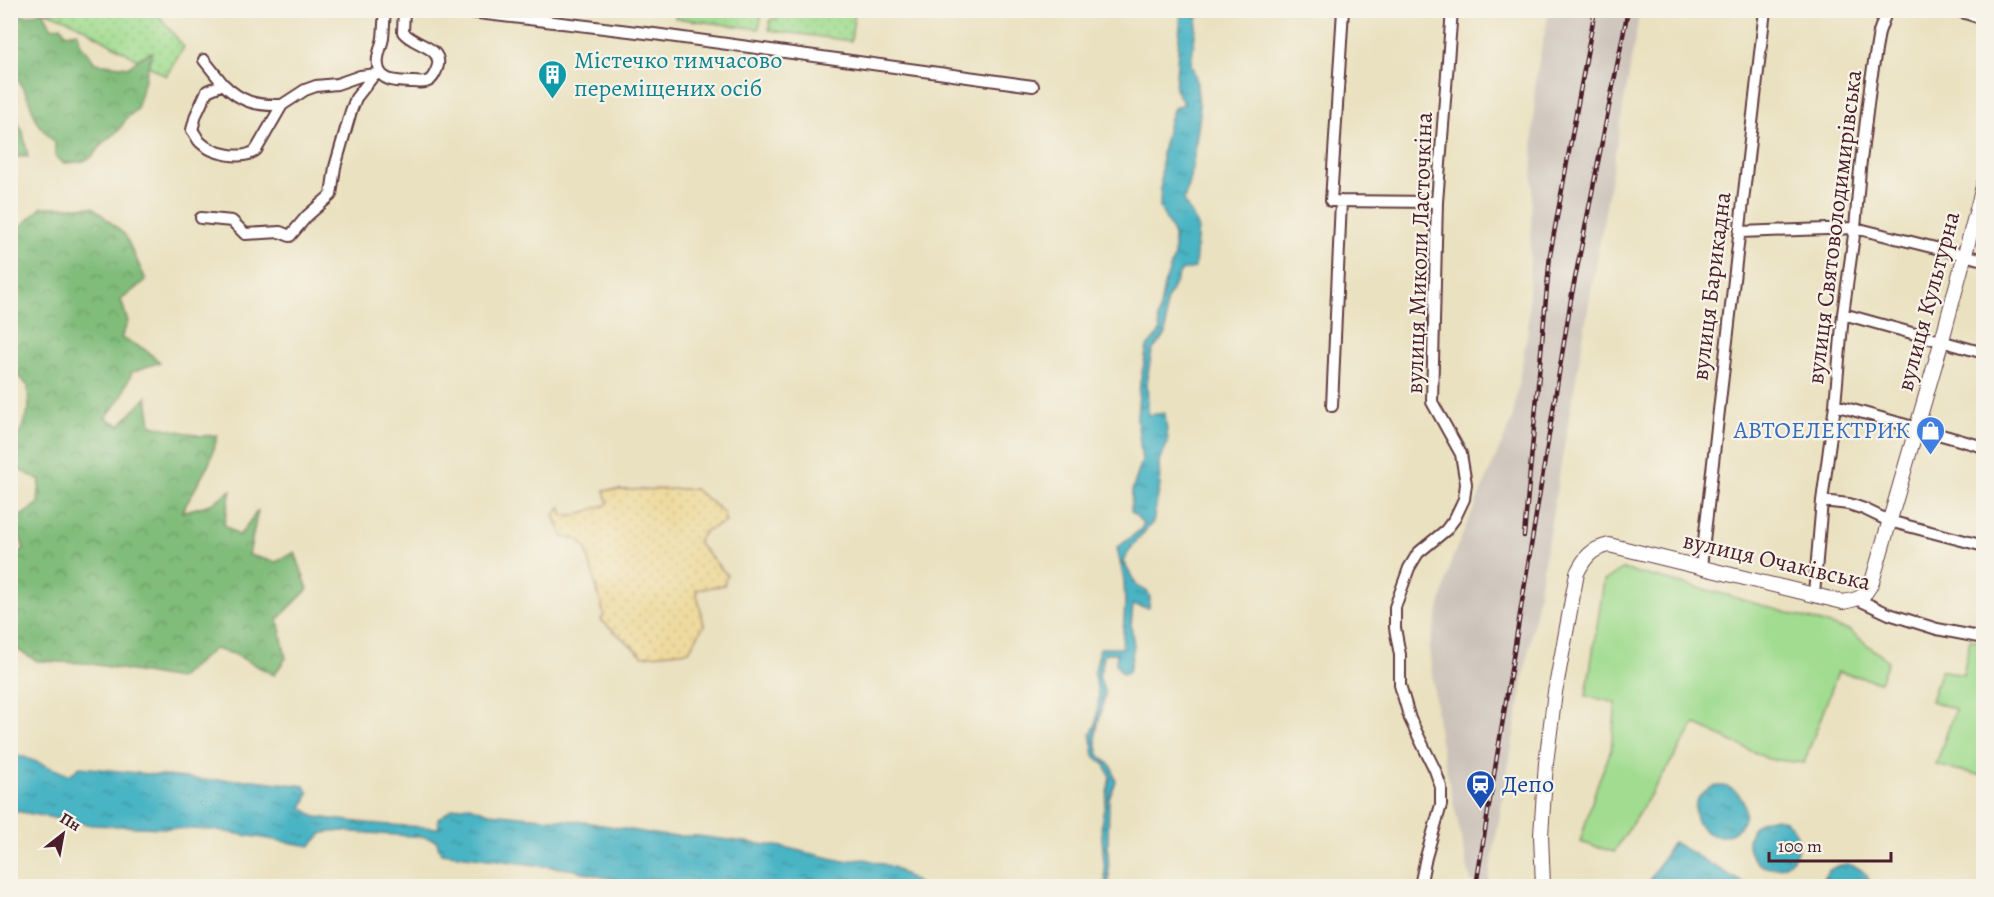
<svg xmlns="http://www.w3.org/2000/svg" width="1994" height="897" font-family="Alegreya,serif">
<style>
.railway{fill:#ccc2b9}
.grass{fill:url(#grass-dots);stroke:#767e5e;stroke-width:1.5}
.forest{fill:url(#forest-crowns);stroke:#656e52;stroke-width:1.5}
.sand{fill:url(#sand-dots);stroke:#9c7c64;stroke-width:1.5}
.green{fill:#a1dc90;stroke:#767e5e;stroke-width:1.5}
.water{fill:url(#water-ripples);stroke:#496a78;stroke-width:1.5}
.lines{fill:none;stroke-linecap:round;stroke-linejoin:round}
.minor-casing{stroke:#623c41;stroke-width:14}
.major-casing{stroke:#623c41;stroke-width:16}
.minor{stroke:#fff;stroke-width:10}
.major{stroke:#fff;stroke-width:14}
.rail-casing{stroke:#4a1f2b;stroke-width:4.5}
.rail{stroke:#f7f3e8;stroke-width:2;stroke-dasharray:7;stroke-linecap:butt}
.labels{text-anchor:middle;stroke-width:4.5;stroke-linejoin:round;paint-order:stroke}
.culture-label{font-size:24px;fill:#0d838f;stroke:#f7f3e8;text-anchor:start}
.street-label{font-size:24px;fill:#4a1f2b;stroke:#f7f3e8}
.shop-label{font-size:24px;fill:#366cbe;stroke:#f7f3e8;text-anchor:end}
.transit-label{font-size:24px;fill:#164399;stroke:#f7f3e8;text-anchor:start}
</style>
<defs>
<pattern id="grass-dots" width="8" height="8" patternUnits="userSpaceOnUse" patternTransform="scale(1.5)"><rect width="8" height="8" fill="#a1dc90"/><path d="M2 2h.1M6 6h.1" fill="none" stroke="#8cbc7c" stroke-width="1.8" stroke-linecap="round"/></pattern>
<pattern id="forest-crowns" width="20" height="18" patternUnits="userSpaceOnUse" patternTransform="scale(1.5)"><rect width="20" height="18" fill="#80bc7a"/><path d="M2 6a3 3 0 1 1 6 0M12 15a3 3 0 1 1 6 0" fill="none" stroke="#6b9864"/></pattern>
<pattern id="sand-dots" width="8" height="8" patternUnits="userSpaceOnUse" patternTransform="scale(1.5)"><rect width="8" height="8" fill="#eeda9e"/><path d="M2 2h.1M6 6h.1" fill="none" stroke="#cebb88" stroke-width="1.8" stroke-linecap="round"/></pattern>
<pattern id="water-ripples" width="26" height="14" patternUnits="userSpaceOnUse" patternTransform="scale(1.5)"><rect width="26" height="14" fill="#48b4c4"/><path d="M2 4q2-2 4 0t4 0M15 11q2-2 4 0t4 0" fill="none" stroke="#3e929f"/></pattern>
</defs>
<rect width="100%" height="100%" fill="#f7f3e8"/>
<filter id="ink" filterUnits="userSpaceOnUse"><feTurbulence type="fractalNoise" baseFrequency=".0167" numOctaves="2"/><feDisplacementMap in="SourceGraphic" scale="12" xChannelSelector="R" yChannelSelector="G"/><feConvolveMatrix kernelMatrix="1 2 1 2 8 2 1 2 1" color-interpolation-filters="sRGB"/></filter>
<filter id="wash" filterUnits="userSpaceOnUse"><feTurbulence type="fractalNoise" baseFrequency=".008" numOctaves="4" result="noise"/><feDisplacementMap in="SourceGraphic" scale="24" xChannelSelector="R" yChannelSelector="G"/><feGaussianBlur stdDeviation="1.35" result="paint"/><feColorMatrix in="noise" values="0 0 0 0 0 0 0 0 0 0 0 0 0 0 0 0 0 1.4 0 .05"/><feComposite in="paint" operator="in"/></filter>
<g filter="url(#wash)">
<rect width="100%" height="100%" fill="#eae1c0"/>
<path class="railway" d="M 1549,11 L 1640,11 L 1488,884 L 1471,882 L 1440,742 L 1429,648 L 1452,559 L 1512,420 L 1528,329 L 1535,80 Z"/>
<path class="grass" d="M 44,11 L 155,11 L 184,47 L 166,76 L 73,22 Z
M 676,11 L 676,10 L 762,11 L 759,29 L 675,18 Z
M 791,11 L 855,11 L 851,41 L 769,30 L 770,20 Z"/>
<path class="forest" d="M 11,11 L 28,16 L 43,11 L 52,28 L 61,26 L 66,34 L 77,32 L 81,45 L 95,63 L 129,67 L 140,58 L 152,52 L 137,109 L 126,119 L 119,130 L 104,142 L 92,157 L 81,162 L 63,163 L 55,155 L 55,143 L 38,124 L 26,93 L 11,69 Z
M 10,109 L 23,132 L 28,157 L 11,157 Z
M 42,207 L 93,207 L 125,235 L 146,280 L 121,300 L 128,322 L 121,338 L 144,349 L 160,362 L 132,372 L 121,398 L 105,418 L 120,425 L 147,397 L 151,425 L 201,436 L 218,435 L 209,464 L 182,512 L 211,504 L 231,490 L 224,524 L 239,536 L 258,510 L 249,555 L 276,562 L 295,552 L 308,589 L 278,619 L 286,658 L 274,675 L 234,654 L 214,649 L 178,679 L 86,663 L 37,661 L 11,646 L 11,553 L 24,550 L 15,520 L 38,504 L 40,480 L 11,466 L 11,447 L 18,438 L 29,409 L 28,386 L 11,369 L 11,236 Z"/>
<path class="sand" d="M 695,489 L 723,512 L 726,522 L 705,531 L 697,542 L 727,575 L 724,585 L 696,590 L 704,625 L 689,651 L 643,656 L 601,620 L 604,615 L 586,549 L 579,540 L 563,537 L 554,515 L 561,507 L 562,515 L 576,515 L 608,504 L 604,490 Z"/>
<path class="green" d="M 1622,569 L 1723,594 L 1850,631 L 1888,661 L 1880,682 L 1838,672 L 1804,763 L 1768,759 L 1695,724 L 1614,852 L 1580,842 L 1597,785 L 1611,750 L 1616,703 L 1586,696 L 1604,581 Z
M 1970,639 L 1983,643 L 1983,776 L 1936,765 L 1955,709 L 1931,701 L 1941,670 L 1963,675 Z"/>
<path class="water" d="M 1181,11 L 1201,11 L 1197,20 L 1191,64 L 1196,78 L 1200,114 L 1192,169 L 1184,201 L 1198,226 L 1195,268 L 1181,271 L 1166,302 L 1166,334 L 1152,351 L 1147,378 L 1148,415 L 1165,413 L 1168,442 L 1159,462 L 1160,485 L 1153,522 L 1133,545 L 1123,561 L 1137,586 L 1148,592 L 1150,598 L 1149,608 L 1133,605 L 1131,626 L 1134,645 L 1129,672 L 1122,674 L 1116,664 L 1117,653 L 1105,653 L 1099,676 L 1105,694 L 1096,733 L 1096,741 L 1099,755 L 1112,767 L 1116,782 L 1109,798 L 1108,842 L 1109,886 L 1106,886 L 1101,825 L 1110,777 L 1105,765 L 1094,756 L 1091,734 L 1096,724 L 1099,696 L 1094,675 L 1100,648 L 1122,648 L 1125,605 L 1124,580 L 1117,548 L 1140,530 L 1144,524 L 1131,511 L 1132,491 L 1142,461 L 1137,417 L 1140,383 L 1147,347 L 1160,332 L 1158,318 L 1164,285 L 1174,257 L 1174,235 L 1160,208 L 1162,153 L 1170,118 L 1174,108 L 1184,104 L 1175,89 Z
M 10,756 L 24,757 L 69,775 L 80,767 L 205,780 L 254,780 L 304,786 L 309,793 L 302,808 L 316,817 L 375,824 L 439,828 L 438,819 L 453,808 L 470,806 L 489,813 L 585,822 L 666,836 L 698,836 L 783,847 L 843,861 L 865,859 L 893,867 L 922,886 L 720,886 L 715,885 L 711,886 L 676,886 L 661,879 L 622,882 L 576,870 L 441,853 L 436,840 L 424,837 L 341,831 L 323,833 L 310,846 L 214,830 L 92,825 L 11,810 Z
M1695 811a25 25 0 1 1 50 0a25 25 0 1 1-50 0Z
M1748 843a25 25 0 1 1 50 0a25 25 0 1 1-50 0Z
M 1673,842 L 1748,886 L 1646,886 Z
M 1847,864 C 1860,867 1868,873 1871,886 L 1821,886 C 1824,872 1833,865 1847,864 Z"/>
</g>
<g filter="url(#ink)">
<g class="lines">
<defs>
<path id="minor" d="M 385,10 C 384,20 384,29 383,38 C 381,49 375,59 379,70 C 384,83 401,81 412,82 C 423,83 430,84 435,73 C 437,69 439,64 438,60 C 436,46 412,44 403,32 L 404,10
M 453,10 L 654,34 L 1033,86
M 1343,10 L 1331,201 L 1437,202
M 1956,10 L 1984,19
M 204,60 L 223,84 L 207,91 L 196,115 L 192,130 C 195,133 197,139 200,142 C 212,154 243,161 256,150 L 282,105 C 256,106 241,102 223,84
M 282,105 L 305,90 L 316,86 L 337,84 L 360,76 L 377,74
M 201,218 L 232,221 L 245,234 L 280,232 L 290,236 L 307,216 L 331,195 L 335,167 L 351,111 L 356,98 L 374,75
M 1740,232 L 1855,228 L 1984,260
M 1843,314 L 1984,353
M 1835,405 L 1984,447
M 1332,406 L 1341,201
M 1822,501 L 1849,504 L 1864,509 L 1889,521 L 1984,546
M 1701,567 L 1765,10
M 1814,594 L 1822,501 L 1835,405 L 1843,314 L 1855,228 L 1860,169 L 1871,80 L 1879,32 L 1887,10
M 1859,600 L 1889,614 L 1937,629 L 1984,638
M 1420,886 L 1426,857 L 1441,805 L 1441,787 L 1435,770 L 1410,719 L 1400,685 L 1400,655 L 1395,628 L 1395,607 L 1409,568 L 1418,553 L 1446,530 L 1455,518 L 1464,499 L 1466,484 L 1461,454 L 1432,402 L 1437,202 L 1452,10"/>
<path id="major" d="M 1543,886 L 1541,835 L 1546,763 L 1555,692 L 1577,573 C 1585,557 1591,549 1609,545 L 1843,602 C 1860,599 1864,598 1872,582 L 1942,340 L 1984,183"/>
</defs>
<use href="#minor" class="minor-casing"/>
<use href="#major" class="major-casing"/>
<use href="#minor" class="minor"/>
<use href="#major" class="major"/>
<defs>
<path id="rail" d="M 1524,536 L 1550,255 L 1595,10
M 1476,886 L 1571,299 L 1628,10"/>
</defs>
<use href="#rail" class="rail-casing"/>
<use href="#rail" class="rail"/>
</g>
</g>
<defs>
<symbol id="building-pin" viewBox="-11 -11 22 30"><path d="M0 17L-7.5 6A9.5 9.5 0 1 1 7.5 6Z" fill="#0f9aa8" stroke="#f7f3e8"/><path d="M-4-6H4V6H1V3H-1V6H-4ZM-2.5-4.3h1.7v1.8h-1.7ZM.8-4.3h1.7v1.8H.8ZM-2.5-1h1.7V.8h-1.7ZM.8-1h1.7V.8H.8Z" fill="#fff"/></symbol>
<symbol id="shop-pin" viewBox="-11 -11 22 30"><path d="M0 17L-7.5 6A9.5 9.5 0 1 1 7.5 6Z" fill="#3f7fe0" stroke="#f7f3e8"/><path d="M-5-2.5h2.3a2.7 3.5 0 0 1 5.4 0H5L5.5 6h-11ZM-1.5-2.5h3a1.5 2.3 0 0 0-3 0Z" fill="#fff"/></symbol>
<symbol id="station-pin" viewBox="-11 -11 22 30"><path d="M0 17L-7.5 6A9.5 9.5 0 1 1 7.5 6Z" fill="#1a4fb4" stroke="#f7f3e8"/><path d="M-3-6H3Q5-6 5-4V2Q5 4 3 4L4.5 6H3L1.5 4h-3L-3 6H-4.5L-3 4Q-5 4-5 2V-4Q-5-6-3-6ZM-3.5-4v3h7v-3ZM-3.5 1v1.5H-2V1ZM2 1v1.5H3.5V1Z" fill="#fff"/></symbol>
</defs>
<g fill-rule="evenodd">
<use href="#building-pin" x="536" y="58" width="33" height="45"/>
<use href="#shop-pin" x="1914" y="414" width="33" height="45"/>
<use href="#station-pin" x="1464" y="768" width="33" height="45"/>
</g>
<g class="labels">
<g class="culture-label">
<text x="574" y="68">Містечко тимчасово<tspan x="574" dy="28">переміщених осіб</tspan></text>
</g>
<g class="street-label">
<text transform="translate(1834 227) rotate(-83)" y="8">вулиця Святоволодимирівська</text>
<text transform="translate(1419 253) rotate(-88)" y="8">вулиця Миколи Ласточкіна</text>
<text transform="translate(1711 286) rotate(-83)" y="8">вулиця Барикадна</text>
<text transform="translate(1928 301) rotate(-75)" y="8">вулиця Культурна</text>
<text transform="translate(1777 561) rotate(13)" y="8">вулиця Очаківська</text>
</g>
<g class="shop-label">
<text x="1910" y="438">АВТОЕЛЕКТРИК</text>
</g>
<g class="transit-label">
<text x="1502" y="792">Депо</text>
</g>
</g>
<rect width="1994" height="897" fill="none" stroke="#f7f3e8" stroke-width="36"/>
<g transform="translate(63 834) rotate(31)" stroke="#f7f3e8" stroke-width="4.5" paint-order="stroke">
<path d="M0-4.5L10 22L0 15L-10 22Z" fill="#4a1f2b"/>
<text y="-9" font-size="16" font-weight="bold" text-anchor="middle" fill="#4a1f2b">Пн</text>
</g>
<path d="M1769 852v9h122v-9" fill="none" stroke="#4a1f2b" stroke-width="3"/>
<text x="1778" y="852" font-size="18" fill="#4a1f2b" stroke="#f7f3e8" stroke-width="4.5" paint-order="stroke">100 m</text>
</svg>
